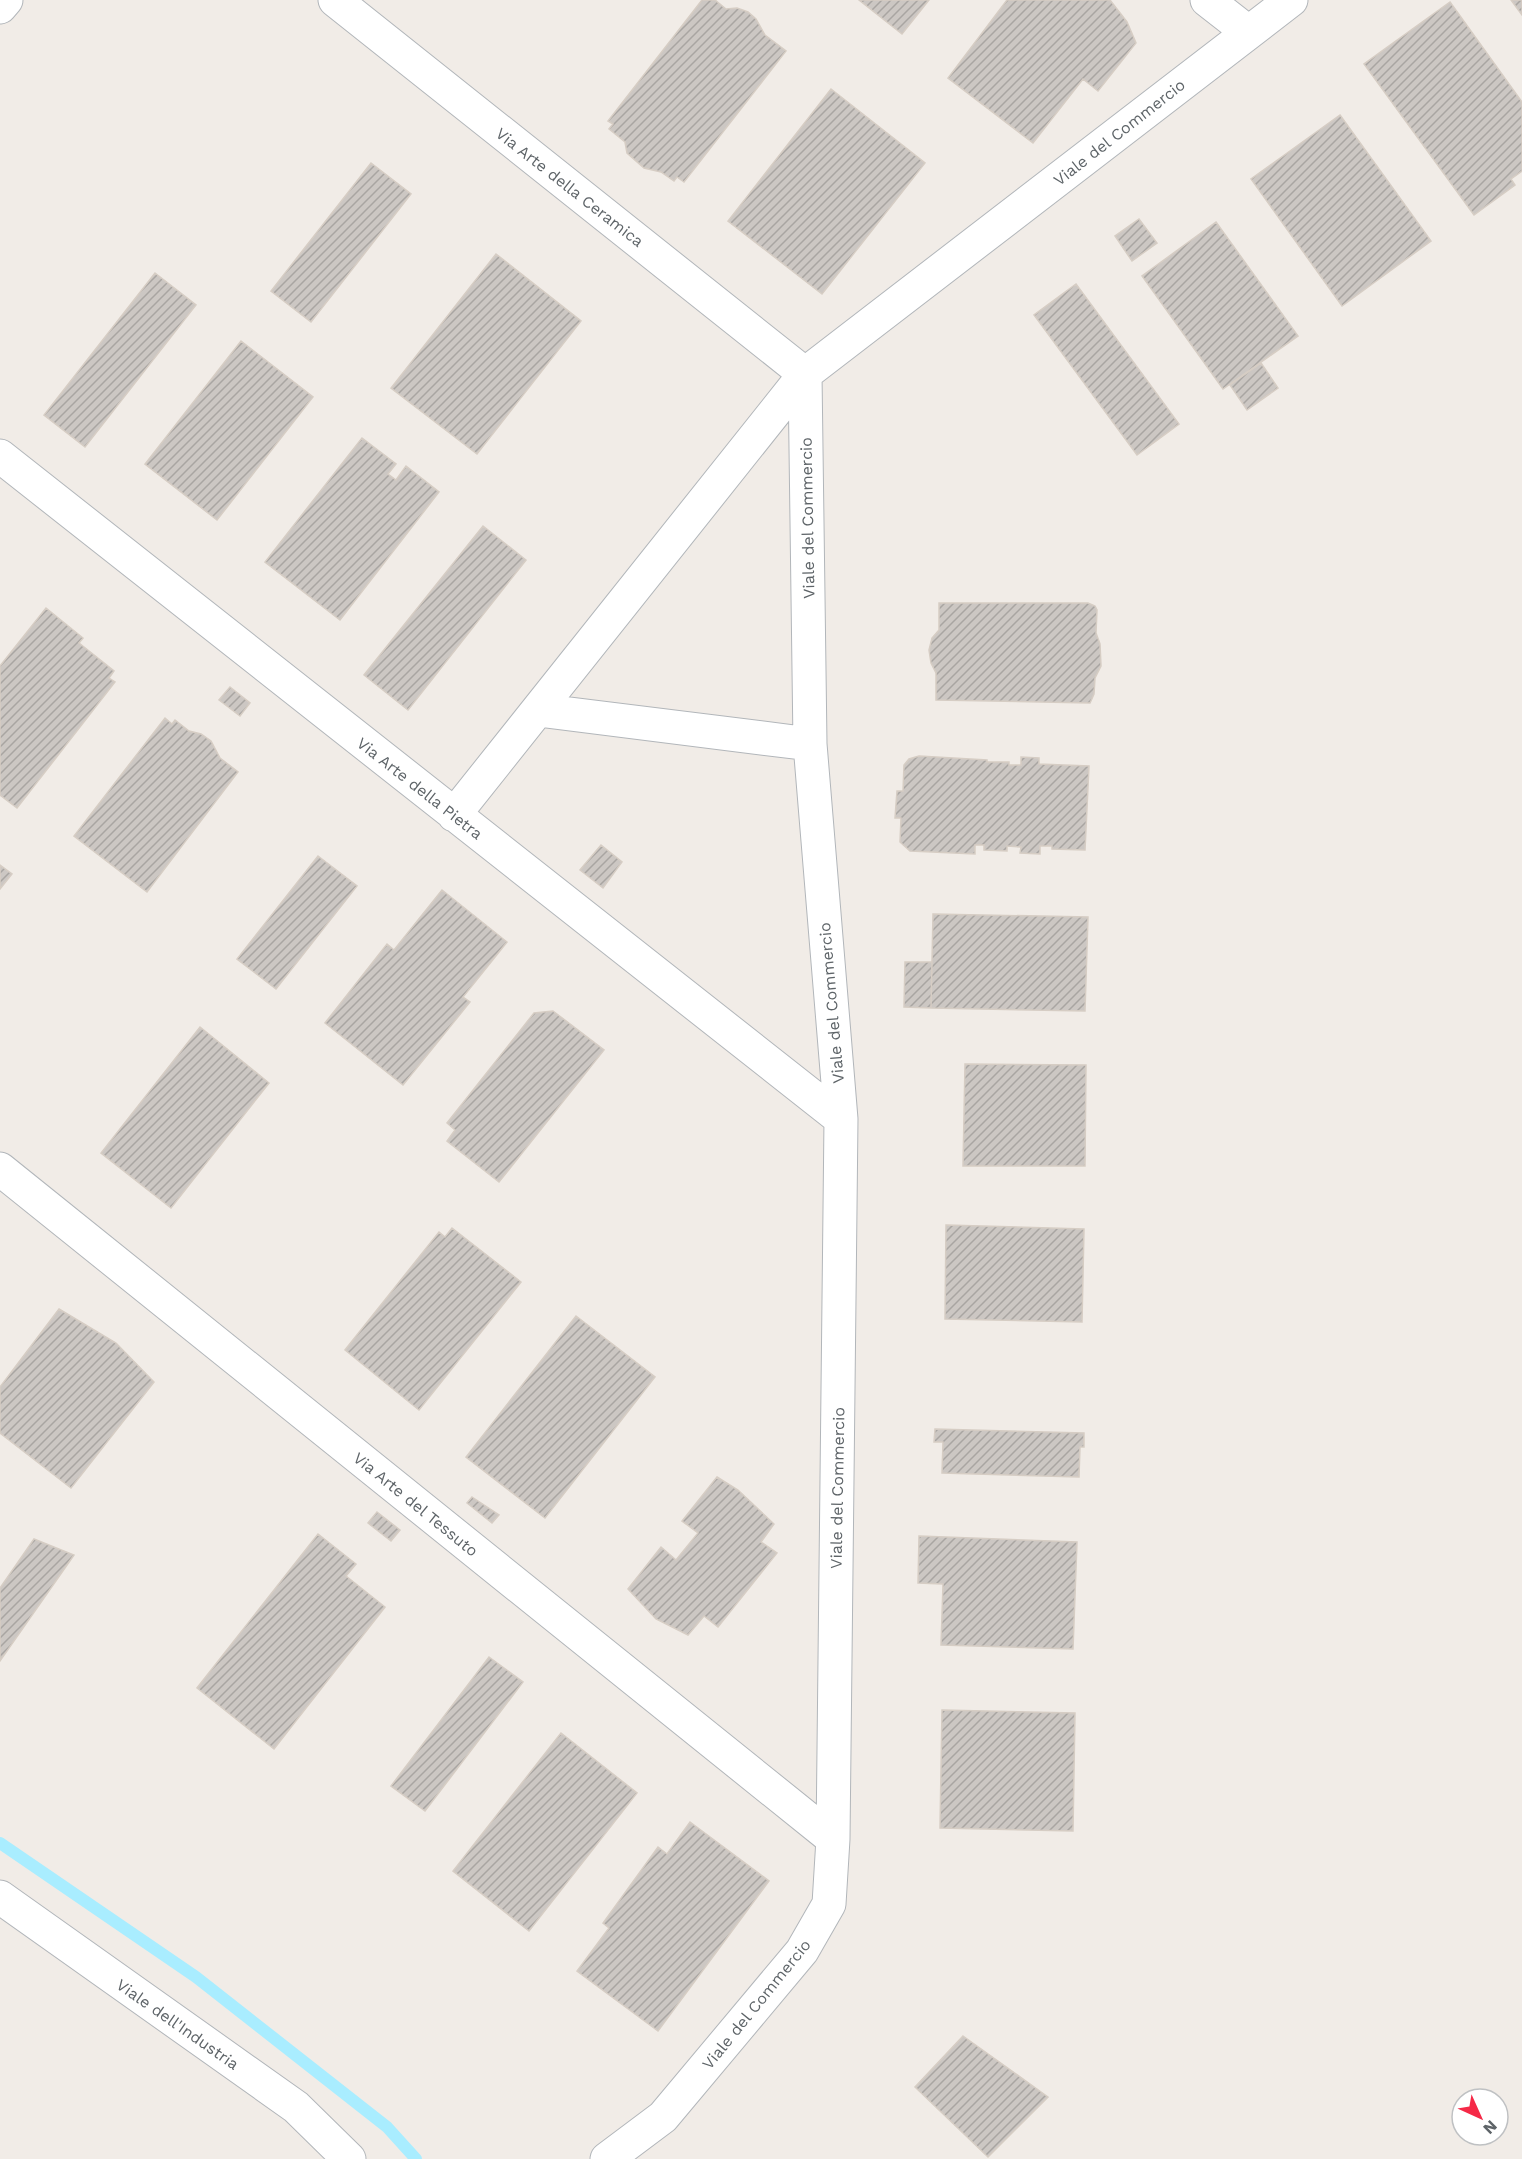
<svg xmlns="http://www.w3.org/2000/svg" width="1522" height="2159" font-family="'Work Sans',sans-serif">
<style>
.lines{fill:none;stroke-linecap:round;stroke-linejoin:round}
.stream{stroke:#a9edff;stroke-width:12}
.building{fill:url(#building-hatch);stroke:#d6cdc4;stroke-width:1.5}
.minor-casing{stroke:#b2b6ba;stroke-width:35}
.minor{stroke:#fff;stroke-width:33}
.labels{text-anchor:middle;stroke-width:6;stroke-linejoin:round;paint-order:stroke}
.street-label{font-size:16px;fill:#5e6468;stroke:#fff}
</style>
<defs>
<pattern id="building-hatch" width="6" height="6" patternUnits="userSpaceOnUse" patternTransform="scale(1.5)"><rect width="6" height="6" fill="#ccc7c3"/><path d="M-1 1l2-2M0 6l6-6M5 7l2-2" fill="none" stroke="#a9a5a2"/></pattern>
</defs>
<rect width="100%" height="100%" fill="#f1ece7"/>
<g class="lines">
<path class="stream" d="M 0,1843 L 196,1977 L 387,2127 L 416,2159"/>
</g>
<path class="building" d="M 702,0 L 715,0 L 726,9 L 737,8 L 748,12 L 756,19 L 765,35 L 786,51 L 684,182 L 677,177 L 674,181 L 661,172 L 644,168 L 627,153 L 625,142 L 609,129 L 613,124 L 608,121 Z
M 859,0 L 929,0 L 902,34 Z
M 1007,0 L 1110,0 L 1127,22 L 1136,43 L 1098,91 L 1083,79 L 1033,143 L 948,78 Z
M 1511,0 L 1522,0 L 1522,15 Z
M 1450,2 L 1522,102 L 1522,171 L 1511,179 L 1515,185 L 1474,215 L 1364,64 Z
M 831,89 L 925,163 L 822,294 L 728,221 Z
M 1340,115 L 1431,241 L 1342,306 L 1251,179 Z
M 371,163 L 411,194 L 311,322 L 271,291 Z
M 1139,219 L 1157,243 L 1132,261 L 1115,236 Z
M 1216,222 L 1298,336 L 1223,389 L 1142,276 Z
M 496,254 L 581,321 L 477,454 L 391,388 Z
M 155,273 L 196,305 L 85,447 L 44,415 Z
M 1076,284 L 1179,424 L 1137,455 L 1034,315 Z
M 241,341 L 313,397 L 217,520 L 145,464 Z
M 1261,363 L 1278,388 L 1247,410 L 1230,385 Z
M 362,438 L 396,464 L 388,474 L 396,480 L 406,466 L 439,492 L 340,620 L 265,562 Z
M 483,526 L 526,560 L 408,710 L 364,675 Z
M 939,603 L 1088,603 L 1095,606 L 1097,610 L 1096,633 L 1100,644 L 1101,666 L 1095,678 L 1094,694 L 1090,703 L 936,700 L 936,673 L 931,663 L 929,650 L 932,638 L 939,630 Z
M 46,608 L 83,638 L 79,643 L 114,671 L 109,678 L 115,682 L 17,808 L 0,795 L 0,666 Z
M 230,687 L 250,703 L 240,716 L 219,700 Z
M 165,718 L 172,724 L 175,720 L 189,731 L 201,734 L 211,741 L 220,758 L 238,772 L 147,892 L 74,836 Z
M 919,756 L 987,760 L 987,762 L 1009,762 L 1009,765 L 1021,765 L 1021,757 L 1039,758 L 1039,764 L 1089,766 L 1085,850 L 1052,849 L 1052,846 L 1040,846 L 1040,854 L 1020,853 L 1021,847 L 1007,846 L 1007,851 L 984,850 L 984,845 L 975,845 L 975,854 L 910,851 L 900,842 L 901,818 L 895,818 L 897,791 L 903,791 L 904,765 L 909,759 Z
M 601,845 L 622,862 L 603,888 L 580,870 Z
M 318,856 L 357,886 L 276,989 L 237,959 Z
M 0,865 L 12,874 L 0,889 Z
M 442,890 L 507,942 L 463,997 L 470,1002 L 403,1085 L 325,1023 L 387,944 L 394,950 Z
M 933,914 L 1088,917 L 1085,1011 L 931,1008 Z
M 905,962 L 932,962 L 931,1008 L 904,1007 Z
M 553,1011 L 604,1050 L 499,1182 L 447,1141 L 455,1130 L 447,1123 L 534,1013 Z
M 200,1027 L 269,1083 L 171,1208 L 101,1153 Z
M 965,1064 L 1086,1065 L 1085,1166 L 963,1166 Z
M 946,1225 L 1084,1229 L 1082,1322 L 945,1319 Z
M 452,1228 L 521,1282 L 419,1410 L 345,1350 L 439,1232 L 445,1237 Z
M 59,1309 L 116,1343 L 154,1382 L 71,1488 L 0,1433 L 0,1387 Z
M 576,1316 L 655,1377 L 545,1518 L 466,1457 Z
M 935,1429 L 1084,1433 L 1084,1447 L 1080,1447 L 1079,1477 L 942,1473 L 943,1442 L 934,1442 Z
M 717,1477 L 738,1490 L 774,1524 L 761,1542 L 777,1553 L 718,1627 L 704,1616 L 688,1635 L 656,1619 L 628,1589 L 661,1547 L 676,1560 L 698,1533 L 682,1521 Z
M 472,1497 L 499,1515 L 492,1523 L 467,1503 Z
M 377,1512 L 400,1530 L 391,1541 L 368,1523 Z
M 318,1534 L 356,1564 L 346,1576 L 385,1607 L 274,1749 L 197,1688 Z
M 919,1536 L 1077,1542 L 1073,1649 L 941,1645 L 943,1584 L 918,1583 Z
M 34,1539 L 74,1555 L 0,1661 L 0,1588 Z
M 489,1657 L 523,1682 L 425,1811 L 391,1786 Z
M 942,1710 L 1075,1713 L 1073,1831 L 940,1828 Z
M 561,1733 L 637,1793 L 529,1931 L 453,1871 Z
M 690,1822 L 769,1881 L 658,2031 L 577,1971 L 609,1928 L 603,1923 L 658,1847 L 667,1854 Z
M 963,2036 L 1048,2097 L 988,2157 L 915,2087 Z"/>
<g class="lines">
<defs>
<path id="minor" d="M 335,0 L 805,374 L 454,815
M 1207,0 L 1248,32
M 0,7 L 6,0
M 0,456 L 841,1119
M 538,710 L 810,744
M 0,1169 L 833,1839
M 0,1897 L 296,2107 L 349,2159
M 607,2159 L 663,2117 L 802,1951 L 829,1904 L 833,1839 L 841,1119 L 810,744 L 805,374 L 1291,0"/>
</defs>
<use href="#minor" class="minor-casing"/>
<use href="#minor" class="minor"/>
</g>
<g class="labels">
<g class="street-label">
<text transform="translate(1119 132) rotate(-38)" y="6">Viale del Commercio</text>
<text transform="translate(570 187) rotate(38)" y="6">Via Arte della Ceramica</text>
<text transform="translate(807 518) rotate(-91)" y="6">Viale del Commercio</text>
<text transform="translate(420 788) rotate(38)" y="6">Via Arte della Pietra</text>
<text transform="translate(831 1003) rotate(-95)" y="6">Viale del Commercio</text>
<text transform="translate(837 1488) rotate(-89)" y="6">Viale del Commercio</text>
<text transform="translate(416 1504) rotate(39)" y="6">Via Arte del Tessuto</text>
<text transform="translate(756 2004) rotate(-51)" y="6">Viale del Commercio</text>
<text transform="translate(178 2024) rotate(35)" y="6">Viale dell'Industria</text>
</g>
</g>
<g transform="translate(1480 2117) rotate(135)"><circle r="28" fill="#ffffff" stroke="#bfc1c3" stroke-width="1.5"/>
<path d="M0-4.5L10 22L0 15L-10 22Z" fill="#f52947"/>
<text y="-9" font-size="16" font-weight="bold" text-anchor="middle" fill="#5e6468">N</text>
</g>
</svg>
